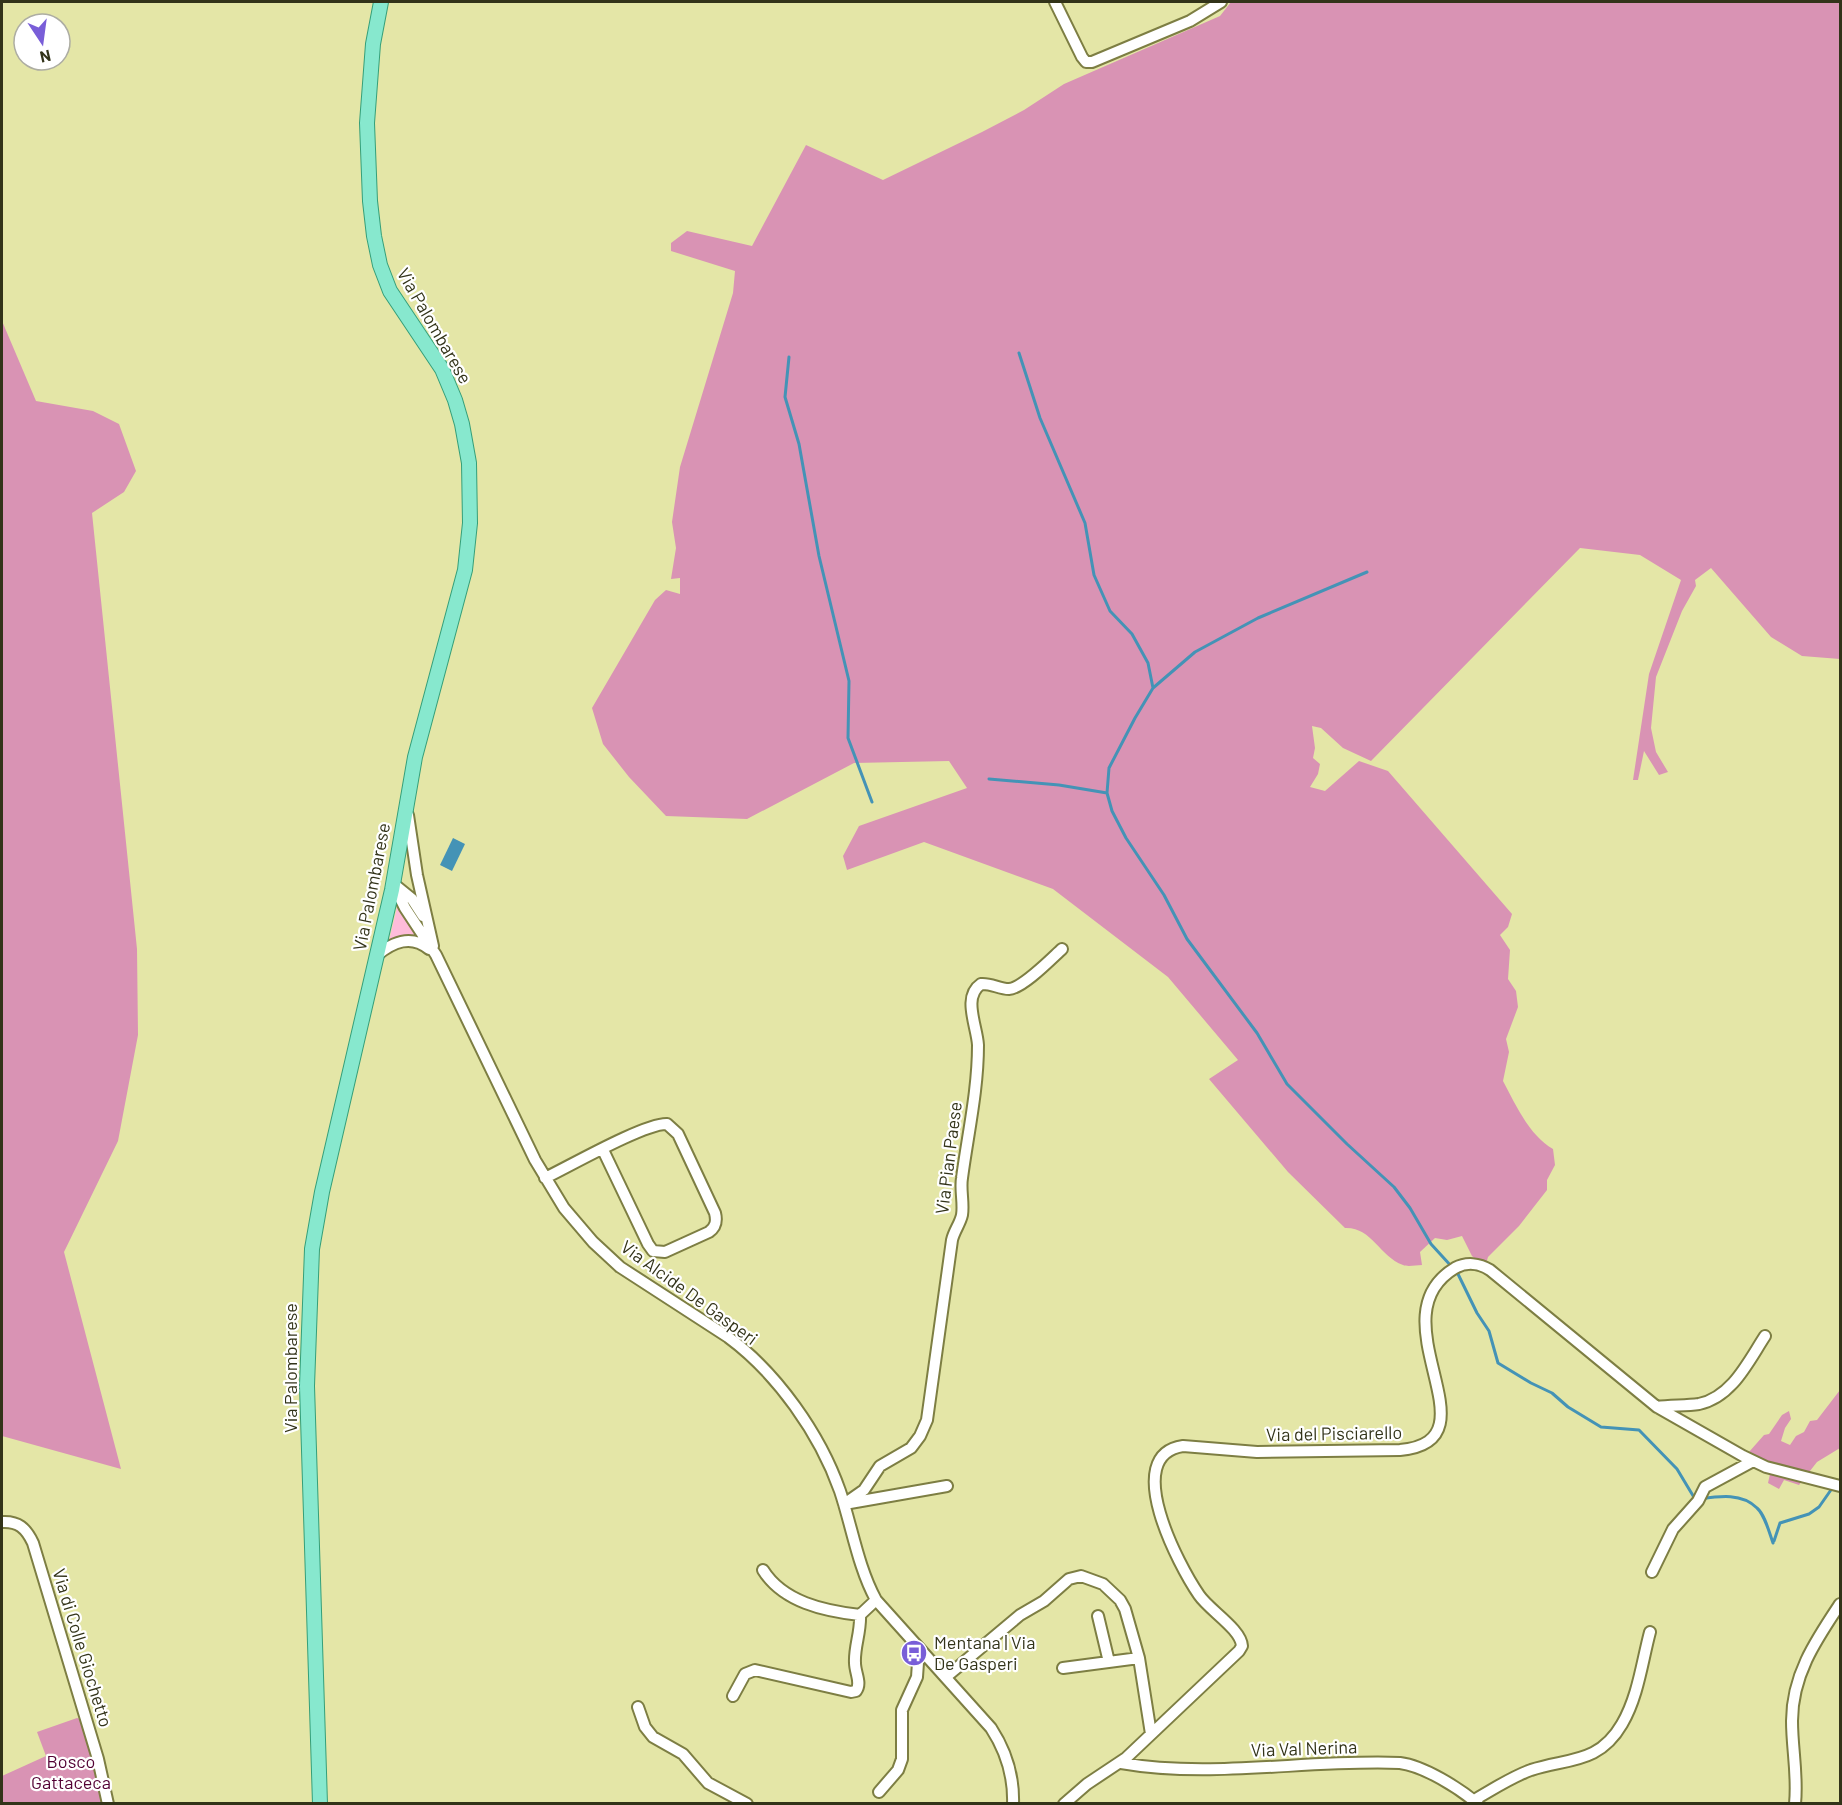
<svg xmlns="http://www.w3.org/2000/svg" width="1842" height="1805" font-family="Barlow,sans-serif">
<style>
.green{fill:#febcda}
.forest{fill:#d993b4}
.water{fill:#4493b6}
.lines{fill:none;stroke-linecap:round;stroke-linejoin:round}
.stream{stroke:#4493b6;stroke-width:3}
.minor-casing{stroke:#7d7e43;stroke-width:14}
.major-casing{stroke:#359f79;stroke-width:16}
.minor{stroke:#fff;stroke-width:10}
.major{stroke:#87e8ce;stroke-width:14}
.labels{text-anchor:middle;stroke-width:4.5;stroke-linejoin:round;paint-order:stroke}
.street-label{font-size:18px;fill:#323319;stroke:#fff}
.poi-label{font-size:18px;fill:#323319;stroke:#fff;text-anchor:start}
.park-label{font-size:18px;fill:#530034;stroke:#fff}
</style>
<rect width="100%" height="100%" fill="#e4e6a7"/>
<path class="green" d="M 398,903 L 418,939 L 389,941 Z"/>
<path class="forest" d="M 1231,2 L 1840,2 L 1840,659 L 1802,656 L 1771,637 L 1711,568 L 1695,580 L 1696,586 L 1682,611 L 1656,677 L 1651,728 L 1656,752 L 1668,772 L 1659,775 L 1644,751 L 1638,780 L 1633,780 L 1649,674 L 1681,580 L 1640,555 L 1580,548 L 1371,761 L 1343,748 L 1321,728 L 1312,726 L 1315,748 L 1313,758 L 1320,764 L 1318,774 L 1310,787 L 1325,791 L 1359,761 L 1388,771 L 1512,914 L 1508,927 L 1500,935 L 1510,950 L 1508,979 L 1516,991 L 1518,1007 L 1506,1039 L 1509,1052 L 1503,1081 C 1516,1105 1528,1134 1553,1149 L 1555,1165 L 1547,1180 L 1547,1190 L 1519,1226 L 1488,1257 L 1485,1267 L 1472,1256 L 1462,1236 L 1447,1240 L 1435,1238 L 1420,1252 L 1422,1265 C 1416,1265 1408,1267 1403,1265 C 1379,1256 1372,1227 1345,1228 L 1288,1172 L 1209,1079 L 1238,1060 L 1168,977 L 1053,889 L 924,842 L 847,870 L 843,856 L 859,826 L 967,788 L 949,761 L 854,763 L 747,819 L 666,816 L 629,777 L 603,744 L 592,708 L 655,600 L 666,590 L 680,594 L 680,578 L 671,579 L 676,548 L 672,522 L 680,467 L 733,293 L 735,271 L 671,251 L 671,243 L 687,231 L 752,246 L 806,145 L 883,180 L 982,132 L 1024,110 L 1064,84 L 1220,16 Z
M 2,321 L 36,401 L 93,411 L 119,424 L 136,471 L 124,492 L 92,513 L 137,949 L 138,1035 L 118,1141 L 64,1252 L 121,1469 L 2,1436 Z
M 1840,1390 L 1840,1448 L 1817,1462 L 1799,1485 L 1784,1480 L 1779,1489 L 1768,1483 L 1770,1474 L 1761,1460 L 1749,1452 L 1764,1435 L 1769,1434 L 1782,1415 L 1789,1411 L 1791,1419 L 1785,1428 L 1781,1441 L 1790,1445 L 1796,1436 L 1804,1432 L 1810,1421 L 1817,1420 Z
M 77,1718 L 86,1721 L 110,1803 L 2,1803 L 2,1776 L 46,1756 L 37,1732 Z"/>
<path class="water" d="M 453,838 L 465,844 L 452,871 L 440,865 Z"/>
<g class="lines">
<path class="stream" d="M 1019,353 L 1040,418 L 1085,523 L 1094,575 L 1110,611 L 1132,634 L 1148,663 L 1153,688
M 789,357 L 785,397 L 799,444 L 819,556 L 849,681 L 848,738 L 872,802
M 1367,572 L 1258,618 L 1195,652 L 1153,688 L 1135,718 L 1109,768 L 1107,793 L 1112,811 L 1126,838 L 1164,895 L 1187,939 L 1257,1033 L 1287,1084 L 1347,1144 L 1394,1187 L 1410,1208 L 1431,1244 L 1452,1267
M 989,779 L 1059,785 L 1107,793
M 1457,1272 L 1477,1313 L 1489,1331 L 1498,1363 L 1531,1383 L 1552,1393 L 1568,1407 L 1601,1427 L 1639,1430 L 1677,1469 L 1695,1499
M 1701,1499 C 1720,1496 1742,1493 1757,1508 C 1765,1515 1769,1532 1773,1543
M 1774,1541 L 1780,1523 L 1809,1514 L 1819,1507 L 1833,1487"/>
<defs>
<path id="minor" d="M 1055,2 L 1082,57 L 1086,62 L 1092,62 L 1190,21 L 1221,2
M 408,815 L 417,875 L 433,946
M 393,884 L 405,908 L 436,955 L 535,1160 L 564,1208 L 593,1242 L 620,1267 L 728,1337 C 777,1373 820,1434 840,1491 C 852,1527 858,1567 876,1600 L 991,1728 C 1006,1751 1014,1776 1013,1804
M 396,886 L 412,899 L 423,916
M 377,955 C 393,942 411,934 429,949
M 545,1178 C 570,1166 645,1123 667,1124 L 678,1134 L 715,1213 C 717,1221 716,1227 709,1232 L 665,1252 L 653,1251 L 648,1244 L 603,1150
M 1657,1407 C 1670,1405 1685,1406 1699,1404 C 1732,1397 1748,1362 1765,1336
M 850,1503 L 947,1486
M 844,1504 L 864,1490 L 880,1466 L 911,1448 L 920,1436 L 927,1420 L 952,1240 C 954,1231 960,1224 962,1215 C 964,1203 960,1190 962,1178 C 968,1133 978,1090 978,1045 C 977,1026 962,997 981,984 C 991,983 999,989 1009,989 C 1023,988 1051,959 1062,949
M 2,1522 C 18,1521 26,1528 33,1543 L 98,1759 L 108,1804
M 763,1570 C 783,1602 824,1611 860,1615 L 876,1600
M 1652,1572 L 1673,1529 L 1698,1501 L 1705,1487 L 1753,1461
M 1098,1616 L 1109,1662
M 1063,1668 L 1139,1658
M 946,1677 L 1020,1615 L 1044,1601 L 1069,1579 L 1081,1576 L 1103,1584 L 1120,1600 L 1125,1609 L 1139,1658 L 1151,1734
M 733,1696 L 745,1674 L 755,1670 L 851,1692 L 856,1691 C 862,1683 855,1673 855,1663 C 854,1647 861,1632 860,1615
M 638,1707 L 645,1727 L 653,1737 L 683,1754 L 708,1783 L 747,1804
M 1121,1763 C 1212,1779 1307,1759 1400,1763 C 1424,1766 1459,1788 1478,1804
M 879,1792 L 898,1770 L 902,1759 L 902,1710 L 917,1677 L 919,1648
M 1474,1800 C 1492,1790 1511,1777 1531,1770 C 1568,1758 1599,1764 1622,1724 C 1638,1697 1642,1662 1650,1632
M 1064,1804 L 1087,1784 L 1126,1758 L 1239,1651 L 1242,1646 C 1241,1629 1209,1610 1199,1595 C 1179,1566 1120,1455 1183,1446 L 1257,1452 L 1400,1450 C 1501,1441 1372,1318 1455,1268 C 1466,1262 1479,1263 1490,1270 L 1657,1407 L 1743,1456 L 1766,1467 L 1840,1486
M 1795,1804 C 1798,1775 1792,1749 1792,1721 C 1792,1675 1816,1640 1840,1604"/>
<path id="major" d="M 320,1804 L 307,1386 L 312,1249 L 322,1192 L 392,890 L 415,757 L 465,570 L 470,523 L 469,463 L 462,424 L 455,400 L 442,369 L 390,291 L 380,265 L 374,236 L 370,201 L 367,123 L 373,44 L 381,2"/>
</defs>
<use href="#minor" class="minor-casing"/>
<use href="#major" class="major-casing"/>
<use href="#minor" class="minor"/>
<use href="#major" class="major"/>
</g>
<defs>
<symbol id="bus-disc" viewBox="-11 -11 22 22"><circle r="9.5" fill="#795ed8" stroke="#fff"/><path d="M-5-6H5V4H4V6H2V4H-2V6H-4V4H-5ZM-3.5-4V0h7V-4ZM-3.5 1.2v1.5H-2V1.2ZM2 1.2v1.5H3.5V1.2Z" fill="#fff"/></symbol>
</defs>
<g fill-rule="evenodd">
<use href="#bus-disc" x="899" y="1638" width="30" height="30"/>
</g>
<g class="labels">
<g class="street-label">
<text transform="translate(434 326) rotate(60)" y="6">Via Palombarese</text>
<text transform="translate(372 887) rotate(-79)" y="6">Via Palombarese</text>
<text transform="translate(949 1158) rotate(-83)" y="6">Via Pian Paese</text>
<text transform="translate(689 1293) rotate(36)" y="6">Via Alcide De Gasperi</text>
<text transform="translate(291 1368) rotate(-90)" y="6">Via Palombarese</text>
<text transform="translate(1334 1434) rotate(-1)" y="6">Via del Pisciarello</text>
<text transform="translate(82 1648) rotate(73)" y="6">Via di Colle Giochetto</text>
<text transform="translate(1304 1749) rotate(-2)" y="6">Via Val Nerina</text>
</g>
<g class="poi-label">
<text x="934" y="1649">Mentana | Via<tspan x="934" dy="21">De Gasperi</tspan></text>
</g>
<g class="park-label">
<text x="71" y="1768">Bosco<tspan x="71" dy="21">Gattaceca</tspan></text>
</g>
</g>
<rect width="1842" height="1805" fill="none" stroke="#323319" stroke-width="6"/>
<g transform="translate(42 42) rotate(167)"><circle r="28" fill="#ffffff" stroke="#adada3" stroke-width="1.5"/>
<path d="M0-4.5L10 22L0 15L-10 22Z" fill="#795ed8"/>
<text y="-9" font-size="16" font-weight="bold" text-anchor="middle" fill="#323319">N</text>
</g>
</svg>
